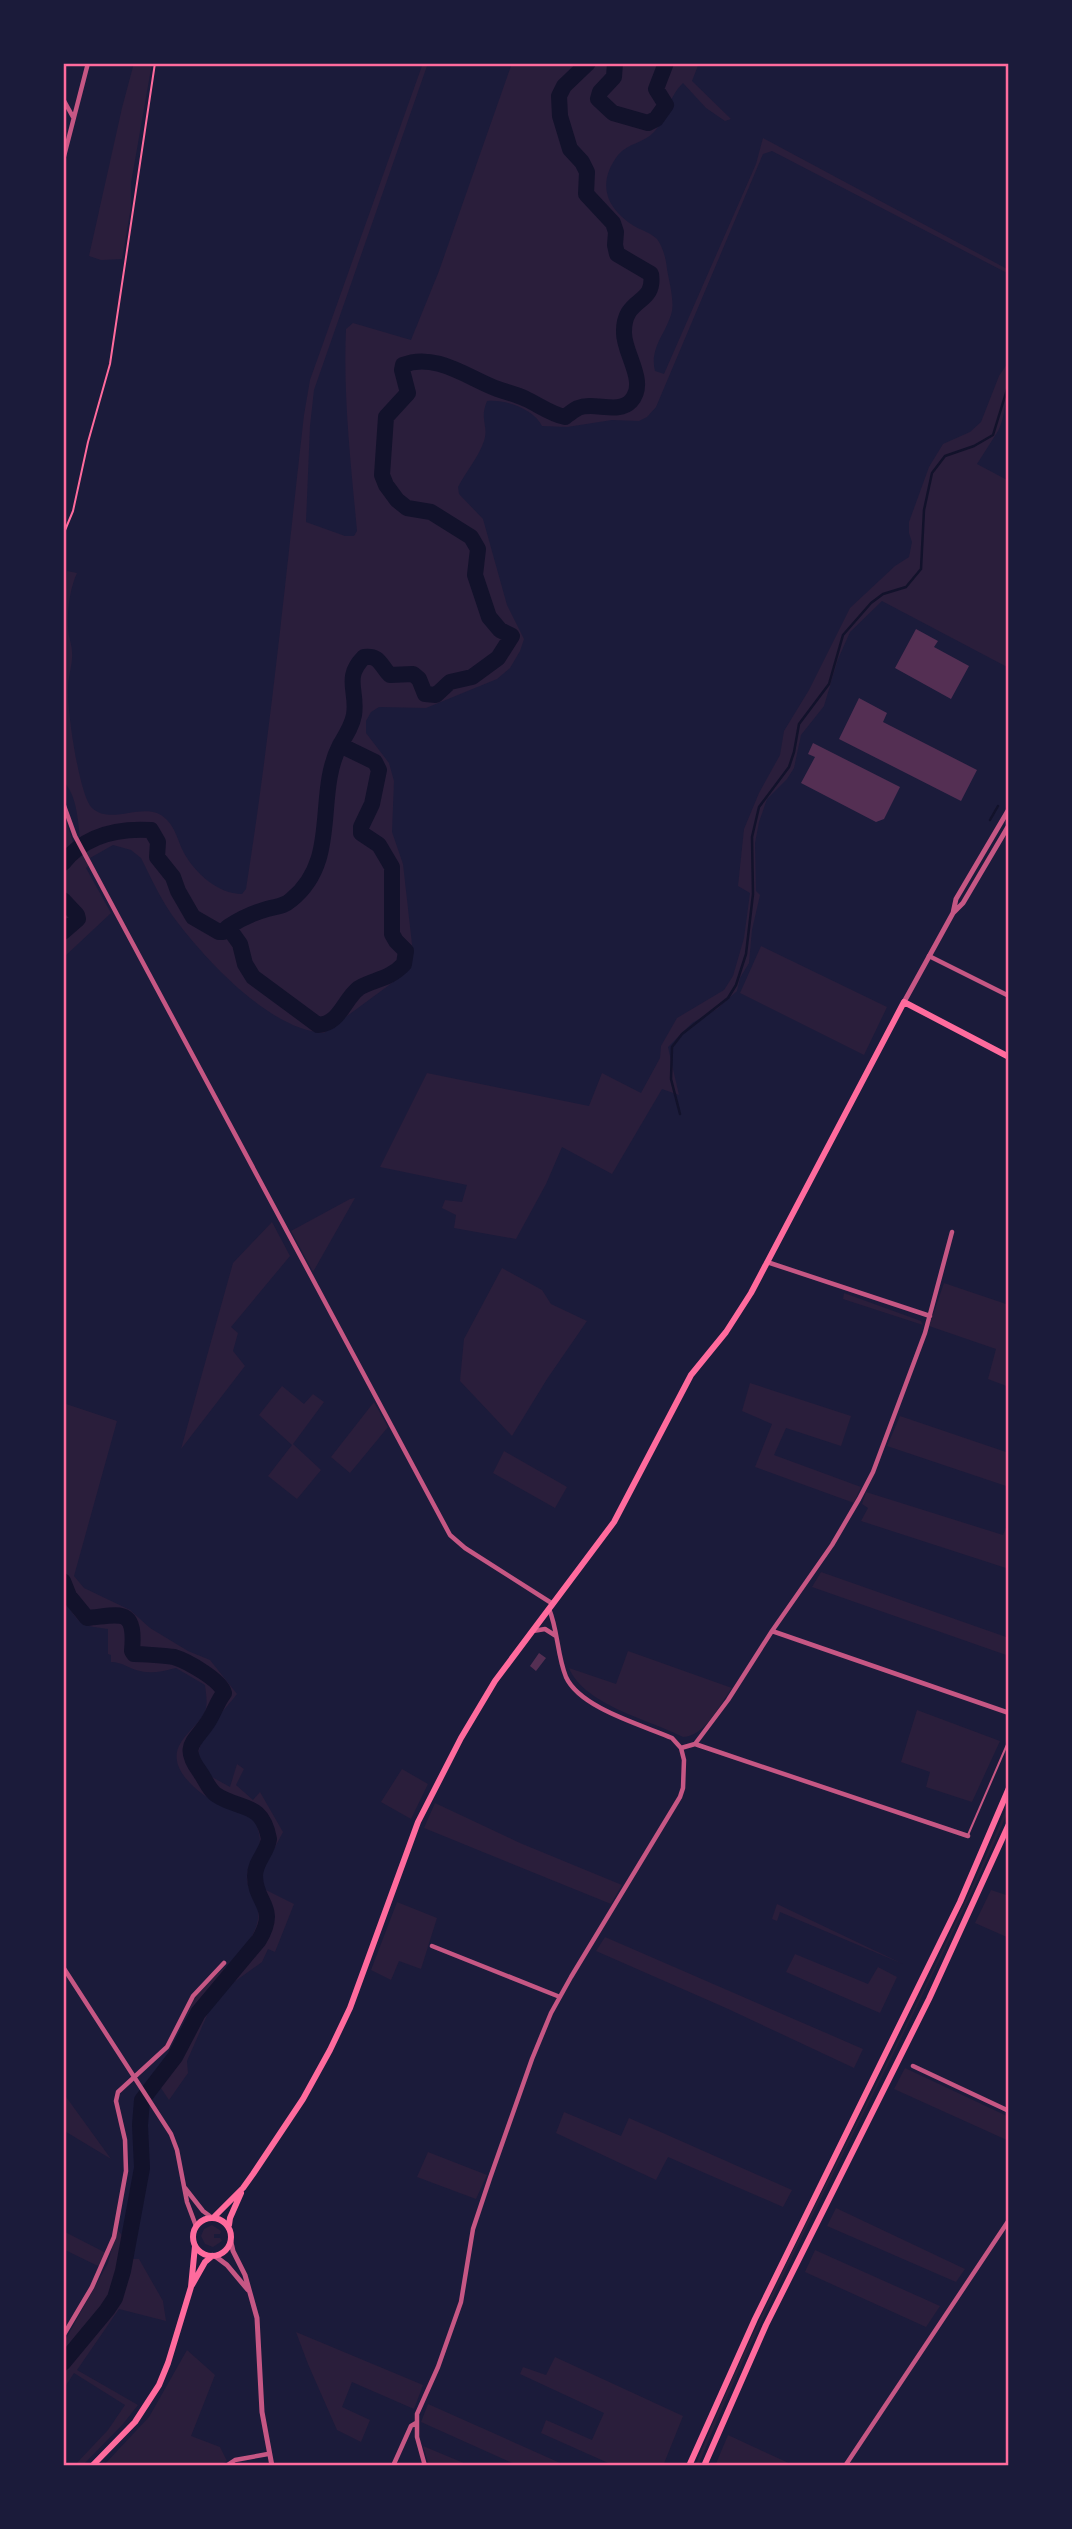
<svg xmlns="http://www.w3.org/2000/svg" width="1072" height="2529" font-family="Poppins,sans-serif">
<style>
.green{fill:#2a1e3b}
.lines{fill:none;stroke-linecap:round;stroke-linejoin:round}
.stream{stroke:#12122b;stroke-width:2.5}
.river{stroke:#12122b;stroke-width:16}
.building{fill:#542f53}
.path{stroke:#ff6b9d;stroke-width:2}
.service{stroke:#c65784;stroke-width:2}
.minor{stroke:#c65784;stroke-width:4.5}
.tertiary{stroke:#c65784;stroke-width:5}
.secondary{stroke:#ff6b9d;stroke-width:6}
.neatline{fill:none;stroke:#ff6b9d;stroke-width:2.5}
</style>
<rect width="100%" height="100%" fill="#1b1b3a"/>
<path class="green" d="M 134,63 L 152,63 L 131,183 L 131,207 L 122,259 L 101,260 L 89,256 L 122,108 Z
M 423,63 L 428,63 L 314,390 L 310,426 L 306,522 L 345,536 L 354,536 L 357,531 C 351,464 343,397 346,329 L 353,323 L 411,340 L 439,271 L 512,63 L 699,63 L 692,81 L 731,119 L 725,121 L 706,108 L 683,83 C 668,97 668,117 654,132 C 644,143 628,143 618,155 C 597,183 605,208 634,226 C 641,230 651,233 657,239 C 663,247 666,259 667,269 C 669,281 674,299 672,311 C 667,333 649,347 655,371 L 664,374 L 756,164 L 763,138 L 1009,270 L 1009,274 L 772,151 L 763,154 L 656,407 L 647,417 L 639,421 L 612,420 L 567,427 L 542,426 C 534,409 505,399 487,401 C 479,420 489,425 484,441 C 479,456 466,472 458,487 L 459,494 L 483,519 L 507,605 L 524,639 L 520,651 L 510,668 L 497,679 L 426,708 L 379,707 L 371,712 L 366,721 L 366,733 L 389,763 L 394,781 L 392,832 L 403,864 L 413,953 L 408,967 L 400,977 L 324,1033 C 271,1030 209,963 178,923 C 163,904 152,880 141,858 L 131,850 L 113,845 L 90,858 L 92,863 L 86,868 L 111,913 L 63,958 L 63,812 L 73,842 L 80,839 C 78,820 77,795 63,781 L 63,645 L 67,571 L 77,573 C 69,590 66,618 69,636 C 70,641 72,646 72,652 C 73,664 68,676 68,689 C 67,709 79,795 92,808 C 113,827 147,798 167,820 C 176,829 178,842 184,853 C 195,873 218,894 242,894 L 246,889 C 271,731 286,573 304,415 L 310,380 Z
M 1009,361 C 1009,378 1006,418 998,431 C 991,442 984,453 977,464 L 1009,481 L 1009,668 L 882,601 L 850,632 L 838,659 L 824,706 L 801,735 L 794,768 L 787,779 L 767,799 L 759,822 L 755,843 L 756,891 L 760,895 L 752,930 L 749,963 L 740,978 L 737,991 L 717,1009 L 692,1023 L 668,1047 L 679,1095 L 662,1089 L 612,1174 L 562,1147 L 546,1184 L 516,1239 L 454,1228 L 456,1215 L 442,1208 L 445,1200 L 462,1202 L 467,1185 L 380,1167 L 427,1073 L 589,1106 L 602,1073 L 641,1093 L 660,1058 L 661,1046 L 677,1018 L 724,990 L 733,976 L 744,938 L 750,893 L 738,886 L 744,829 L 759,793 L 780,755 L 784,731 L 809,690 L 850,608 L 895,566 L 909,557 L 912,542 L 909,533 L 909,522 L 929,467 L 943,444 L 970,432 L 981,422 L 999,376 Z
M 761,946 L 887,1007 L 864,1055 L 740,993 Z
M 355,1198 L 313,1272 L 291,1231 L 350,1199 Z
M 272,1222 L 290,1256 L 231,1327 L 238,1333 L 233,1351 L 245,1366 L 181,1449 L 233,1263 Z
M 502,1268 L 542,1290 L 551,1304 L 587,1321 L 547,1379 L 512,1436 L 460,1381 L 464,1339 Z
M 944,1283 L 1009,1305 L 1009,1387 L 988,1379 L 996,1349 L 929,1326 Z
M 844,1293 L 921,1321 L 923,1325 L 843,1299 Z
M 750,1383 L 851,1416 L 841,1446 L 786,1428 L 774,1455 L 861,1487 L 854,1503 L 755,1467 L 772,1424 L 742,1411 Z
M 282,1386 L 304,1404 L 313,1394 L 324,1402 L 293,1444 L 321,1470 L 297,1499 L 268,1476 L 292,1445 L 259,1415 Z
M 374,1402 L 388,1427 L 350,1473 L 331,1457 Z
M 63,1403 L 117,1421 L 74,1576 L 84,1588 L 130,1610 L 150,1628 L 188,1651 L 210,1660 L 237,1694 C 223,1712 197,1737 198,1761 L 212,1777 L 230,1787 L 237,1764 L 244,1769 L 236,1785 L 253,1800 L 260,1792 L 283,1832 L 262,1872 L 264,1889 L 294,1904 L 275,1952 L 268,1949 L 262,1962 L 216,1995 L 187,2061 L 188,2073 L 169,2100 L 153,2076 C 164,2061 174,2047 181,2031 C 187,2020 189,2006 196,1997 C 216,1970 252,1953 258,1919 C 261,1903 245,1891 247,1874 C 250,1855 265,1852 258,1830 C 258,1829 255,1821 255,1820 C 247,1810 232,1810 221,1805 C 205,1798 180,1779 177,1761 C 173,1740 198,1728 205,1711 C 208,1704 206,1693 205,1685 L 176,1668 C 164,1671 152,1674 140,1671 C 129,1669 123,1662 111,1662 L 111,1655 L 108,1654 L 108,1629 C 77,1625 80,1624 63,1599 Z
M 900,1416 L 1009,1453 L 1009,1487 L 887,1446 Z
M 504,1451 L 567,1487 L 555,1508 L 493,1473 Z
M 866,1492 L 1003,1535 L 1009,1520 L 1009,1569 L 861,1521 L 868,1508 L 862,1504 Z
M 821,1572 L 1009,1638 L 1009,1656 L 812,1587 Z
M 628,1651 L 732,1688 C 719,1705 706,1736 683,1737 C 648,1719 584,1705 569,1668 L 616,1684 Z
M 917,1710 L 1000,1741 L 972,1802 L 926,1787 L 930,1772 L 901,1762 Z
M 402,1769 L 428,1784 L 411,1819 L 381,1802 Z
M 1009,1802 L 1007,1814 C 911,2035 789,2243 698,2466 L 695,2466 C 787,2239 915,2028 1009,1802 Z
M 435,1803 L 520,1843 L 622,1885 L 611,1904 L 424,1828 Z
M 991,1890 L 1009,1896 L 1009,1938 L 975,1923 Z
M 397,1902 L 437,1918 L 421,1969 L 399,1961 L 391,1980 L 371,1970 Z
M 777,1904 L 903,1964 L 780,1912 L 777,1921 L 772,1919 Z
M 605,1937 L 863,2049 L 854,2068 L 726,2008 L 596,1951 Z
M 795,1954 L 868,1984 L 878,1967 L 897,1977 L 880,2013 L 786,1972 Z
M 905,2068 L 1009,2117 L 1009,2141 L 894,2089 Z
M 64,2094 L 111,2159 L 63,2130 Z
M 564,2112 L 621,2136 L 629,2118 L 792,2190 L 783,2207 L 668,2157 L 656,2180 L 556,2133 Z
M 428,2152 L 487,2175 L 476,2199 L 417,2177 Z
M 836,2208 L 965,2269 L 956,2282 L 827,2226 Z
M 212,2225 L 221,2231 L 220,2234 L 214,2234 L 214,2238 L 220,2238 L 222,2241 L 213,2247 L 205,2244 L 201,2236 L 204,2229 Z
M 117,2229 L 125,2239 L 116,2282 L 108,2302 L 63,2358 L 63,2344 L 108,2263 Z
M 63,2231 L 106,2253 L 100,2267 L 63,2249 Z
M 815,2250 L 940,2306 L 926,2327 L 805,2272 Z
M 132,2259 L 139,2259 L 163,2301 L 166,2321 L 119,2309 L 77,2370 L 138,2405 L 123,2424 L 82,2466 L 74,2466 L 108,2430 L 125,2405 L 74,2373 L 63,2390 L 63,2374 L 113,2311 L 120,2299 Z
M 296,2332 L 423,2385 L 414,2409 L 352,2382 L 342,2407 L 370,2420 L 361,2442 L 337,2430 L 308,2364 Z
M 187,2350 L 215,2375 L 191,2436 L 220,2447 L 227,2461 L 219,2466 L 103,2466 L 149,2417 Z
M 555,2357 L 683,2416 L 663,2466 L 615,2466 L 541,2433 L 546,2420 L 592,2440 L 604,2413 L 520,2374 L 523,2367 L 546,2375 Z
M 428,2404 L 567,2466 L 519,2466 L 421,2422 Z
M 728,2435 L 795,2466 L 715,2466 Z
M 423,2446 L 471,2466 L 429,2466 Z"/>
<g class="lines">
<path class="stream" d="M 1006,63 L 1009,67
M 990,820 L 998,806
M 680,1114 L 671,1079 L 672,1047 L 682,1034 L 728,998 L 736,985 L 746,954 L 753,894 L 752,837 L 759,807 L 789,767 L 794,752 L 799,724 L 829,684 L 843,635 L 871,603 L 883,594 L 906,587 L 921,569 L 924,510 L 932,473 L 945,456 L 974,446 L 993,435 L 1009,383"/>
<path class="river" d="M 615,63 L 614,77 L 600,92 L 598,99 L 613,113 L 648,123 L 656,119 L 666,105 L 656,89 L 666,63
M 63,863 C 85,835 118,828 151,830 L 158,842 L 157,857 L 173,877 L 178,891 L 193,917 L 219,932 L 223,932 L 228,927 L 240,944 L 245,964 L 253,977 L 318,1025 C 340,1024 344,999 359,988 C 374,979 389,980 404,964 L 406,951 L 396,941 L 392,934 L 392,867 L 379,845 L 361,833 L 361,827 L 372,804 L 379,770 L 375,762 L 340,745 C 346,735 352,726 354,715 C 358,691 343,678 364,657 C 381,655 380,666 390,675 L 413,674 L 419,679 L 425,694 L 436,695 L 450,682 L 472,677 L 498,658 L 512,636 L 500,630 L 489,617 L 475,575 L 478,549 L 471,537 L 431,512 L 407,508 L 397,500 L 386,485 L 382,475 L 386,417 L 408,393 L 402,370 L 403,365 C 434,352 467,377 495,388 C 505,392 516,394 526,399 C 539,405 551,414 565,417 C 569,414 574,410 578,408 C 594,401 618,415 631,401 C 648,382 624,354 624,333 C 623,296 656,306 651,274 L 617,254 L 615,245 L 616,232 L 613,223 L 586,194 L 587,172 L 582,162 L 570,149 L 560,116 L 559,96 L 564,86 L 588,63
M 63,900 L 77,915 L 78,919 L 63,932
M 228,927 C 240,919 253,913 267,909 C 277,906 283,907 291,900 C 341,860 314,795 340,745
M 63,1581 L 69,1596 L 87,1618 C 120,1615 136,1606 132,1651 L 134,1654 C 142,1654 168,1656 174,1657 C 187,1661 221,1680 224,1693 C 217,1702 214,1713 208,1722 C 194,1743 181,1746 200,1772 C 205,1779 208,1788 215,1794 C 239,1811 262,1800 269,1839 C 267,1853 255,1861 255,1876 C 255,1904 279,1906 259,1940 L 198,2013 L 175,2057 L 142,2100 L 140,2125 L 142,2168 L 123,2271 L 115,2298 L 107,2310 L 63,2363"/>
</g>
<path class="building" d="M 916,629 L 938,641 L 934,647 L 969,666 L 951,699 L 895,668 Z
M 859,698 L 887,713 L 883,722 L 977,770 L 961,801 L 839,739 Z
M 813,743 L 900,787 L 884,819 L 876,822 L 801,783 L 815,757 L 808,754 Z
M 539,1653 L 546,1658 L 536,1671 L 530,1666 Z"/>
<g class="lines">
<path class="path" d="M 63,535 L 73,511 L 88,442 L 110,364 L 155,63"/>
<path class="service" d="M 968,1835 L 1009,1740"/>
<path class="minor" d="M 63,99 L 73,117
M 63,160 L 88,63
M 63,803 L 75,836 L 450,1535 L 465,1548 L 553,1604
M 929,956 L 1009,996
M 767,1262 L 930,1316
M 533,1631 L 545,1629 L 556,1636
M 772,1631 L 1009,1713
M 695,1744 L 968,1836
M 681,1748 L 695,1744 L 728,1700 L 772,1631 L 832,1545 L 859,1499 L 873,1472 L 925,1333 L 952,1232
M 432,1946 L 560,1997
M 63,1967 L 171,2134 L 177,2150 L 187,2202 L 196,2226
M 913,2066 L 1009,2111
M 185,2188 L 203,2211 L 211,2217
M 63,2336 L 92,2287 L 114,2237 L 126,2171 L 125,2140 L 116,2101 L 118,2092 L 167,2047 L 193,1996 L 224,1963
M 226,2466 L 235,2460 L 268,2454
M 393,2466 L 411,2426 L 416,2423
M 425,2466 L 417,2437 L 417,2414 L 438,2367 L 461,2302 L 473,2229 L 490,2178 L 532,2059 L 551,2013 L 571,1977 L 680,1797 L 683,1788 L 684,1760 L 681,1748 L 672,1738 C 642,1725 580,1708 566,1677 C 557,1655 558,1630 549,1609
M 845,2466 L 1009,2220"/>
<path class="tertiary" d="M 953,913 L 956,899 L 1009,809
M 904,1002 L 953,913 L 963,903 L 1009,825
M 231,2242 L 233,2251 L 245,2275 L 257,2318 L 262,2412 L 272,2466
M 215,2256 L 227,2265 L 248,2290"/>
<path class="secondary" d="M 214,2217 L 243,2188 L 253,2174 L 303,2099 L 330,2050 L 350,2008 L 418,1822 L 461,1738 L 495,1681 L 614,1522 L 691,1375 L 726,1332 L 751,1293 L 904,1002 L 1009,1057
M193 2237a19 19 0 1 1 38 0a19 19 0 1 1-38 0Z
M 229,2225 L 230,2218 L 241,2193
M 192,2285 L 205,2262 L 212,2256
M 92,2466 L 135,2422 L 159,2385 L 168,2363 L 191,2287 L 195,2246
M 689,2466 L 755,2319 L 960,1902 L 1009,1788
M 704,2466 L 766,2325 L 929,1999 L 1009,1824"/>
</g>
<rect width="1072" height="2529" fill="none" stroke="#1b1b3a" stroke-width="130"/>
<rect x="65" y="65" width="942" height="2399" class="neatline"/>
</svg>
